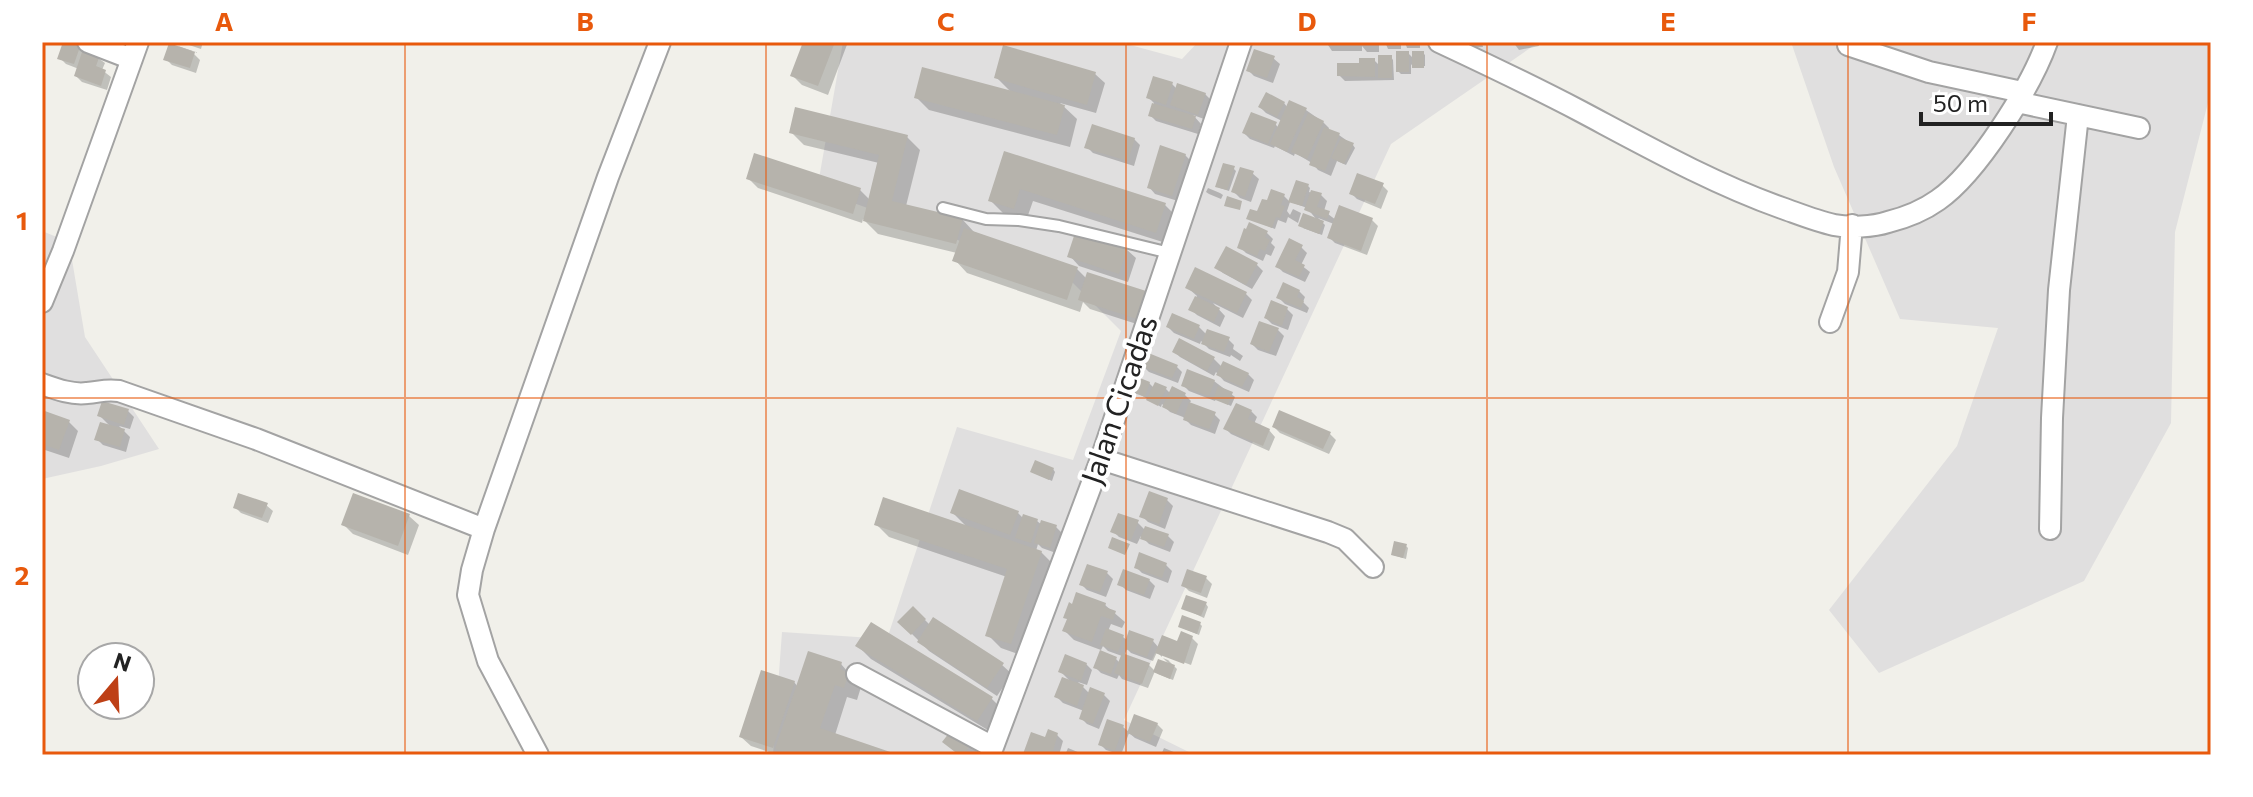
<svg xmlns="http://www.w3.org/2000/svg" width="2253" height="797" font-family="Commissioner,sans-serif">
<style>
.residential{fill:#e0dfdf}
.shadow{fill:#0003}
.building{fill:#b6b3ac}
.lines{fill:none;stroke-linecap:round;stroke-linejoin:round}
.service-casing{stroke:#a3a3a3;stroke-width:14}
.minor-casing{stroke:#a3a3a3;stroke-width:24}
.service{stroke:#fff;stroke-width:10}
.minor{stroke:#fff;stroke-width:20}
.grid{fill:none;stroke:#e8590c;stroke-width:2;stroke-opacity:0.55}
.labels{text-anchor:middle;stroke-width:8;stroke-linejoin:round;paint-order:stroke}
.street-label{font-size:30px;fill:#222;stroke:#fff}
.neatline{fill:none;stroke:#e8590c;stroke-width:3}
.grid-label{font-size:26px;text-anchor:middle;font-weight:bold;fill:#e8590c}
</style>
<rect width="100%" height="100%" fill="#f1f0ea"/>
<path class="residential" d="M 843,42 L 1119,42 L 1182,59 L 1198,42 L 1539,42 L 1391,144 L 1124,720 L 1195,755 L 773,755 L 782,632 L 887,639 L 957,427 L 1073,460 L 1121,331 L 1070,280 L 817,190 Z
M 1791,42 L 2211,42 L 2211,91 L 2175,232 L 2171,423 L 2084,581 L 1879,673 L 1829,610 L 1957,446 L 1998,328 L 1900,319 L 1834,167 Z
M 42,231 L 69,242 L 85,337 L 159,449 L 101,466 L 42,479 Z"/>
<path class="shadow" d="M 65,42 L 80,45 L 105,63 L 102,70 L 111,77 L 107,90 L 82,82 L 76,76 L 79,69 L 66,64 L 60,58 Z
M 180,42 L 203,42 L 201,49 Z
M 805,42 L 848,42 L 828,95 L 802,85 L 792,75 Z
M 1326,42 L 1379,42 L 1379,52 L 1367,52 L 1362,46 L 1362,51 L 1332,51 Z
M 1385,42 L 1401,42 L 1401,49 L 1388,49 Z
M 1405,42 L 1420,42 L 1420,48 L 1407,48 Z
M 1461,42 L 1482,42 L 1483,47 L 1467,48 Z
M 1513,42 L 1538,42 L 1539,46 L 1519,50 Z
M 178,46 L 199,53 L 191,51 L 200,60 L 196,73 L 172,65 L 166,59 L 181,49 Z
M 1408,53 L 1414,59 L 1423,53 L 1425,55 L 1425,66 L 1413,67 L 1411,64 L 1411,74 L 1401,74 L 1398,71 Z
M 1391,57 L 1393,60 L 1394,80 L 1345,81 L 1339,75 L 1374,60 L 1380,66 Z
M 1273,58 L 1280,64 L 1273,83 L 1254,76 L 1248,70 Z
M 1095,74 L 1105,83 L 1096,113 L 1060,103 L 1077,119 L 1070,147 L 929,110 L 916,97 L 1011,92 L 996,77 Z
M 1172,84 L 1177,89 L 1205,94 L 1211,100 L 1204,119 L 1193,115 L 1201,124 L 1198,134 L 1156,121 L 1150,115 L 1154,103 L 1148,97 Z
M 1284,103 L 1288,108 L 1306,110 L 1323,122 L 1329,128 L 1328,131 L 1339,135 L 1353,145 L 1355,148 L 1346,165 L 1337,161 L 1331,176 L 1318,170 L 1312,163 L 1295,153 L 1294,156 L 1275,146 L 1274,148 L 1250,139 L 1244,133 L 1275,124 L 1279,128 L 1282,121 L 1266,113 L 1260,107 Z
M 791,132 L 907,137 L 920,150 L 906,206 L 962,219 L 974,232 L 1077,269 L 1087,279 L 1145,293 L 1155,302 L 1146,327 L 1090,309 L 1083,302 L 1080,312 L 967,273 L 955,260 L 957,253 L 878,234 L 863,219 L 862,223 L 758,188 L 748,178 L 860,190 L 870,200 L 879,163 L 804,145 Z
M 1134,139 L 1140,145 L 1134,166 L 1093,153 L 1087,147 Z
M 1005,153 L 1165,205 L 1177,217 L 1169,244 L 1033,201 L 1026,221 L 1003,213 L 990,200 Z
M 1185,155 L 1191,161 L 1178,201 L 1155,194 L 1149,187 Z
M 1233,168 L 1236,171 L 1229,191 L 1220,188 L 1217,186 Z
M 1252,173 L 1259,179 L 1251,202 L 1240,198 L 1234,192 Z
M 1382,185 L 1388,191 L 1381,209 L 1357,199 L 1351,193 Z
M 1308,186 L 1310,188 L 1309,192 L 1321,195 L 1327,201 L 1324,211 L 1336,220 L 1372,220 L 1378,226 L 1367,255 L 1335,243 L 1329,237 L 1334,224 L 1318,218 L 1325,225 L 1322,235 L 1303,228 L 1317,220 L 1307,208 L 1291,202 Z
M 1208,188 L 1220,193 L 1223,195 L 1221,199 L 1209,194 L 1206,192 Z
M 1284,196 L 1290,202 L 1287,211 L 1290,215 L 1293,209 L 1301,213 L 1298,223 L 1288,217 L 1286,223 L 1278,220 L 1275,229 L 1248,218 L 1267,217 L 1268,203 Z
M 1250,225 L 1267,233 L 1273,239 L 1271,243 L 1275,247 L 1271,256 L 1266,254 L 1263,261 L 1246,253 L 1240,247 Z
M 1301,247 L 1307,253 L 1301,265 L 1310,272 L 1305,282 L 1283,272 L 1277,266 Z
M 1126,249 L 1136,258 L 1128,282 L 1079,266 L 1070,256 Z
M 1257,265 L 1263,271 L 1252,289 L 1223,273 L 1217,267 Z
M 1188,288 L 1246,294 L 1252,300 L 1243,318 L 1213,303 L 1225,316 L 1220,327 L 1197,315 L 1191,309 L 1197,296 Z
M 1299,291 L 1305,297 L 1303,302 L 1309,308 L 1307,313 L 1285,304 L 1279,298 Z
M 1287,309 L 1293,315 L 1288,330 L 1272,324 L 1266,318 Z
M 1168,327 L 1199,327 L 1207,335 L 1228,339 L 1234,345 L 1233,349 L 1243,356 L 1240,361 L 1231,355 L 1230,357 L 1209,349 L 1201,341 L 1200,344 L 1174,333 Z
M 1278,330 L 1284,336 L 1276,356 L 1258,350 L 1252,344 Z
M 1174,351 L 1214,359 L 1222,367 L 1248,374 L 1254,380 L 1249,392 L 1224,381 L 1216,372 L 1214,376 L 1180,357 Z
M 1143,366 L 1176,366 L 1182,372 L 1178,383 L 1149,372 Z
M 1214,381 L 1235,397 L 1231,406 L 1216,399 L 1215,401 L 1189,391 L 1183,385 Z
M 1149,383 L 1154,388 L 1166,389 L 1170,393 L 1172,388 L 1185,395 L 1191,401 L 1189,404 L 1214,414 L 1220,420 L 1215,434 L 1191,425 L 1183,417 L 1170,412 L 1162,404 L 1161,407 L 1136,392 Z
M 128,411 L 134,417 L 130,429 L 119,426 L 130,437 L 126,452 L 103,445 L 97,439 L 111,427 L 99,415 Z
M 1251,411 L 1257,417 L 1254,424 L 1269,430 L 1275,437 L 1269,451 L 1231,434 L 1225,428 Z
M 42,412 L 69,422 L 78,431 L 69,458 L 42,449 Z
M 1274,427 L 1330,434 L 1336,440 L 1329,454 L 1280,433 Z
M 1053,469 L 1055,472 L 1052,481 L 1032,472 Z
M 1150,494 L 1167,500 L 1173,506 L 1165,529 L 1148,522 L 1142,516 Z
M 266,505 L 273,511 L 268,523 L 241,513 L 235,507 Z
M 953,513 L 1018,513 L 1023,518 L 1037,521 L 1042,525 L 1056,527 L 1062,533 L 1056,553 L 1042,548 L 1038,544 L 1036,551 L 1041,552 L 1054,565 L 1024,656 L 1001,648 L 988,635 L 1007,577 L 889,537 L 876,524 L 968,528 Z
M 409,516 L 419,525 L 408,555 L 353,534 L 344,525 Z
M 1137,522 L 1145,530 L 1168,536 L 1174,542 L 1170,552 L 1149,544 L 1141,536 L 1137,544 L 1119,537 L 1113,531 Z
M 1406,546 L 1408,548 L 1406,559 L 1393,555 Z
M 1166,565 L 1172,571 L 1168,583 L 1142,573 L 1136,567 Z
M 1107,573 L 1113,579 L 1106,597 L 1087,590 L 1081,584 Z
M 1206,578 L 1212,584 L 1207,598 L 1189,591 L 1183,585 Z
M 1149,580 L 1155,586 L 1150,599 L 1126,590 L 1120,584 Z
M 1206,604 L 1208,607 L 1204,618 L 1183,608 Z
M 1105,605 L 1125,622 L 1122,628 L 1111,624 L 1108,631 L 1123,637 L 1128,641 L 1153,641 L 1159,648 L 1192,638 L 1198,644 L 1191,665 L 1162,654 L 1162,657 L 1157,652 L 1153,661 L 1131,653 L 1127,649 L 1124,656 L 1149,665 L 1155,671 L 1148,688 L 1122,679 L 1119,675 L 1117,679 L 1101,673 L 1095,667 L 1116,659 L 1120,663 L 1122,656 L 1108,651 L 1103,646 L 1101,650 L 1074,640 L 1064,630 Z
M 913,608 L 930,625 L 1002,665 L 1012,674 L 997,696 L 929,651 L 900,622 Z
M 1200,624 L 1202,626 L 1199,635 L 1180,627 Z
M 858,646 L 991,698 L 1004,711 L 991,732 L 871,659 Z
M 1163,658 L 1190,669 L 1168,660 L 1177,669 L 1173,680 L 1158,674 L 1156,672 L 1170,665 Z
M 841,664 L 861,687 L 857,700 L 847,697 L 835,735 L 894,755 L 778,755 L 751,746 L 741,737 L 794,682 L 798,687 Z
M 1086,664 L 1092,670 L 1087,685 L 1078,682 L 1090,694 L 1104,695 L 1110,701 L 1099,729 L 1087,724 L 1081,718 L 1084,711 L 1063,703 L 1057,697 L 1072,683 L 1061,672 Z
M 1157,724 L 1163,730 L 1156,747 L 1135,738 L 1129,733 L 1121,755 L 1106,750 L 1100,744 L 1123,727 L 1129,732 Z
M 1057,735 L 1063,741 L 1059,755 L 1025,753 L 1046,739 Z
M 971,745 L 977,751 L 973,755 L 960,755 Z
M 1068,748 L 1085,755 L 1065,755 Z
M 1164,748 L 1181,755 L 1161,755 Z"/>
<path class="building" d="M 63,42 L 81,44 L 74,64 L 57,59 Z
M 803,42 L 835,42 L 818,86 L 790,76 Z
M 169,43 L 195,52 L 190,68 L 163,60 Z
M 1003,45 L 1096,72 L 1087,105 L 994,78 Z
M 83,49 L 100,55 L 96,66 L 106,70 L 101,86 L 74,76 Z
M 1254,49 L 1275,56 L 1267,78 L 1246,71 Z
M 1396,51 L 1409,51 L 1409,72 L 1396,72 Z
M 1412,51 L 1424,51 L 1424,68 L 1412,68 Z
M 1378,55 L 1392,55 L 1392,78 L 1378,78 Z
M 1359,58 L 1375,58 L 1375,77 L 1337,76 L 1337,63 L 1359,63 Z
M 922,67 L 1065,105 L 1057,135 L 914,98 Z
M 1153,76 L 1173,82 L 1166,105 L 1146,98 Z
M 1177,83 L 1206,93 L 1198,115 L 1170,105 Z
M 1266,92 L 1285,102 L 1277,117 L 1258,107 Z
M 1289,100 L 1307,108 L 1287,152 L 1270,144 Z
M 1152,103 L 1196,116 L 1192,129 L 1148,116 Z
M 795,107 L 908,135 L 892,201 L 963,218 L 956,244 L 863,221 L 879,155 L 789,133 Z
M 1251,112 L 1277,122 L 1268,144 L 1242,133 Z
M 1308,113 L 1324,121 L 1307,159 L 1291,152 Z
M 1092,124 L 1135,138 L 1128,161 L 1084,148 Z
M 1324,127 L 1340,133 L 1325,171 L 1309,165 Z
M 1341,138 L 1354,143 L 1344,164 L 1331,158 Z
M 1160,145 L 1186,154 L 1172,196 L 1147,188 Z
M 1004,151 L 1166,203 L 1156,233 L 1020,189 L 1014,209 L 988,201 Z
M 754,153 L 861,188 L 853,214 L 746,179 Z
M 1223,163 L 1235,166 L 1227,190 L 1215,187 Z
M 1240,167 L 1254,171 L 1245,197 L 1231,192 Z
M 1357,173 L 1384,183 L 1375,204 L 1349,194 Z
M 1296,180 L 1309,184 L 1302,206 L 1288,202 Z
M 1271,189 L 1285,194 L 1281,205 L 1285,206 L 1280,218 L 1276,217 L 1272,228 L 1246,219 L 1250,209 L 1257,211 L 1262,199 L 1267,200 Z
M 1311,190 L 1322,193 L 1317,207 L 1330,211 L 1327,219 L 1304,210 Z
M 1227,196 L 1242,201 L 1240,210 L 1224,206 Z
M 1339,205 L 1373,218 L 1361,251 L 1327,238 Z
M 1303,213 L 1324,221 L 1319,234 L 1298,226 Z
M 1249,222 L 1268,231 L 1265,237 L 1270,240 L 1265,251 L 1260,249 L 1257,256 L 1237,248 L 1244,228 L 1246,229 Z
M 964,228 L 1078,267 L 1067,300 L 952,261 Z
M 1076,230 L 1128,247 L 1119,274 L 1067,257 Z
M 1289,238 L 1303,245 L 1295,260 L 1305,265 L 1299,277 L 1275,267 Z
M 1226,246 L 1258,263 L 1246,285 L 1214,268 Z
M 1195,267 L 1247,292 L 1237,313 L 1185,288 Z
M 1087,272 L 1146,291 L 1137,319 L 1078,300 Z
M 1283,282 L 1300,290 L 1297,297 L 1304,301 L 1301,308 L 1276,298 Z
M 1195,296 L 1220,308 L 1214,322 L 1188,310 Z
M 1271,300 L 1288,307 L 1282,326 L 1264,318 Z
M 1172,313 L 1200,325 L 1194,339 L 1166,327 Z
M 1259,321 L 1279,328 L 1269,352 L 1250,344 Z
M 1207,329 L 1230,337 L 1224,352 L 1201,344 Z
M 1179,338 L 1215,357 L 1207,371 L 1172,352 Z
M 1146,352 L 1178,365 L 1172,378 L 1140,366 Z
M 1223,361 L 1249,373 L 1242,387 L 1216,375 Z
M 1187,369 L 1215,380 L 1209,396 L 1181,386 Z
M 1140,378 L 1150,382 L 1145,397 L 1134,393 Z
M 1155,382 L 1167,387 L 1158,406 L 1146,400 Z
M 1172,386 L 1186,393 L 1176,414 L 1162,407 Z
M 1218,386 L 1233,392 L 1228,405 L 1213,399 Z
M 102,401 L 129,409 L 124,425 L 97,416 Z
M 1189,402 L 1216,412 L 1209,429 L 1183,420 Z
M 1236,403 L 1252,410 L 1248,419 L 1270,429 L 1263,446 L 1223,429 Z
M 42,410 L 70,420 L 59,450 L 42,444 Z
M 1279,410 L 1331,432 L 1323,449 L 1272,427 Z
M 100,422 L 125,429 L 120,447 L 94,440 Z
M 1035,460 L 1054,468 L 1049,480 L 1030,472 Z
M 959,489 L 1019,511 L 1010,535 L 950,513 Z
M 1149,491 L 1168,498 L 1159,524 L 1139,517 Z
M 238,493 L 268,503 L 262,518 L 233,508 Z
M 353,493 L 410,514 L 398,546 L 341,525 Z
M 883,497 L 1042,551 L 1011,644 L 985,636 L 1007,569 L 874,525 Z
M 1118,513 L 1139,520 L 1131,540 L 1110,532 Z
M 1023,514 L 1038,519 L 1031,543 L 1015,538 Z
M 1041,520 L 1057,525 L 1050,548 L 1034,543 Z
M 1145,526 L 1169,534 L 1164,547 L 1140,539 Z
M 1112,537 L 1130,544 L 1125,555 L 1108,548 Z
M 1394,541 L 1407,544 L 1403,558 L 1391,555 Z
M 1139,552 L 1167,563 L 1162,578 L 1134,568 Z
M 1087,564 L 1108,571 L 1100,592 L 1079,585 Z
M 1123,569 L 1150,579 L 1144,595 L 1117,585 Z
M 1187,569 L 1207,576 L 1201,593 L 1181,586 Z
M 1076,592 L 1106,603 L 1105,607 L 1116,611 L 1113,620 L 1101,616 L 1092,642 L 1062,631 L 1067,619 L 1063,618 L 1069,602 L 1072,604 Z
M 1186,595 L 1207,602 L 1201,616 L 1181,609 Z
M 913,606 L 926,619 L 911,635 L 897,622 Z
M 1182,615 L 1201,622 L 1197,634 L 1178,627 Z
M 933,617 L 1004,663 L 987,688 L 917,642 Z
M 871,622 L 993,697 L 977,721 L 855,646 Z
M 1106,628 L 1124,635 L 1118,652 L 1100,645 Z
M 1129,630 L 1154,639 L 1147,657 L 1123,648 Z
M 1181,631 L 1193,636 L 1184,664 L 1155,653 L 1162,635 L 1177,641 Z
M 1100,650 L 1117,657 L 1111,674 L 1093,668 Z
M 808,651 L 842,662 L 840,669 L 849,673 L 844,688 L 835,685 L 820,728 L 899,755 L 793,755 L 775,749 Z
M 1122,653 L 1150,663 L 1142,684 L 1114,673 Z
M 1065,654 L 1087,663 L 1081,681 L 1058,672 Z
M 1158,659 L 1175,665 L 1170,679 L 1153,672 Z
M 761,670 L 795,681 L 773,748 L 739,737 Z
M 1062,677 L 1084,685 L 1077,706 L 1054,697 Z
M 1090,687 L 1105,693 L 1093,724 L 1079,719 Z
M 1134,714 L 1158,723 L 1150,742 L 1127,733 Z
M 1107,719 L 1124,725 L 1115,751 L 1098,745 Z
M 953,728 L 972,743 L 963,755 L 959,755 L 942,742 Z
M 1048,729 L 1058,733 L 1052,755 L 1023,754 L 1031,732 L 1045,737 Z"/>
<g class="lines">
<defs>
<path id="service" d="M 943,208 L 986,219 L 1019,220 L 1059,226 L 1170,253"/>
<path id="minor" d="M 88,42 L 132,59
M 1439,42 C 1486,64 1534,87 1580,111 C 1646,146 1712,183 1782,208 C 1799,214 1816,221 1834,225 C 1849,228 1873,227 1888,222 C 1904,218 1924,210 1938,200 C 1977,173 2031,87 2047,42
M 1848,45 L 1929,72 L 2022,92
M 2017,102 L 2139,128
M 42,302 L 63,251 L 138,42
M 1830,322 L 1848,272 L 1852,225
M 42,384 C 56,389 72,395 87,393 C 100,392 105,389 119,391 L 256,439 L 484,529
M 1101,459 L 1328,532 L 1345,539 L 1373,567
M 2050,529 L 2052,418 L 2059,290 L 2078,115
M 857,674 L 993,747
M 538,755 L 488,661 L 468,595 L 472,570 L 484,529 L 608,177 L 660,42
M 990,755 L 1101,459 L 1241,42"/>
</defs>
<use href="#service" class="service-casing"/>
<use href="#minor" class="minor-casing"/>
<use href="#service" class="service"/>
<use href="#minor" class="minor"/>
</g>
<path class="grid" d="M 405,42 L 405,755M 766,42 L 766,755M 1126,42 L 1126,755M 1487,42 L 1487,755M 1848,42 L 1848,755M 42,398 L 2211,398"/>
<g class="labels">
<g class="street-label">
<text transform="translate(1120 400) rotate(-71)" y="10">Jalan Cicadas</text>
</g>
</g>
<rect width="2253" height="797" fill="none" stroke="#ffffff" stroke-width="88"/>
<g transform="translate(116 681) rotate(19)"><circle r="38" fill="#ffffff" stroke="#a7a7a7" stroke-width="2"/>
<path d="M0-6L14 30L0 20L-14 30Z" fill="#be4016"/>
<text y="-12" font-size="22" font-weight="bold" text-anchor="middle" fill="#222222">N</text>
</g>
<path d="M1921 112v12h130v-12" fill="none" stroke="#222222" stroke-width="4"/>
<text x="1933" y="112" font-size="24" fill="#222222" stroke="#ffffff" stroke-width="6" paint-order="stroke">50 m</text>
<rect x="44" y="44" width="2165" height="709" class="neatline"/>
<g class="grid-label">
<text x="224" y="31">A</text>
<text x="585" y="31">B</text>
<text x="946" y="31">C</text>
<text x="1307" y="31">D</text>
<text x="1668" y="31">E</text>
<text x="2029" y="31">F</text>
<text x="22" y="230">1</text>
<text x="22" y="585">2</text>
</g>
</svg>
